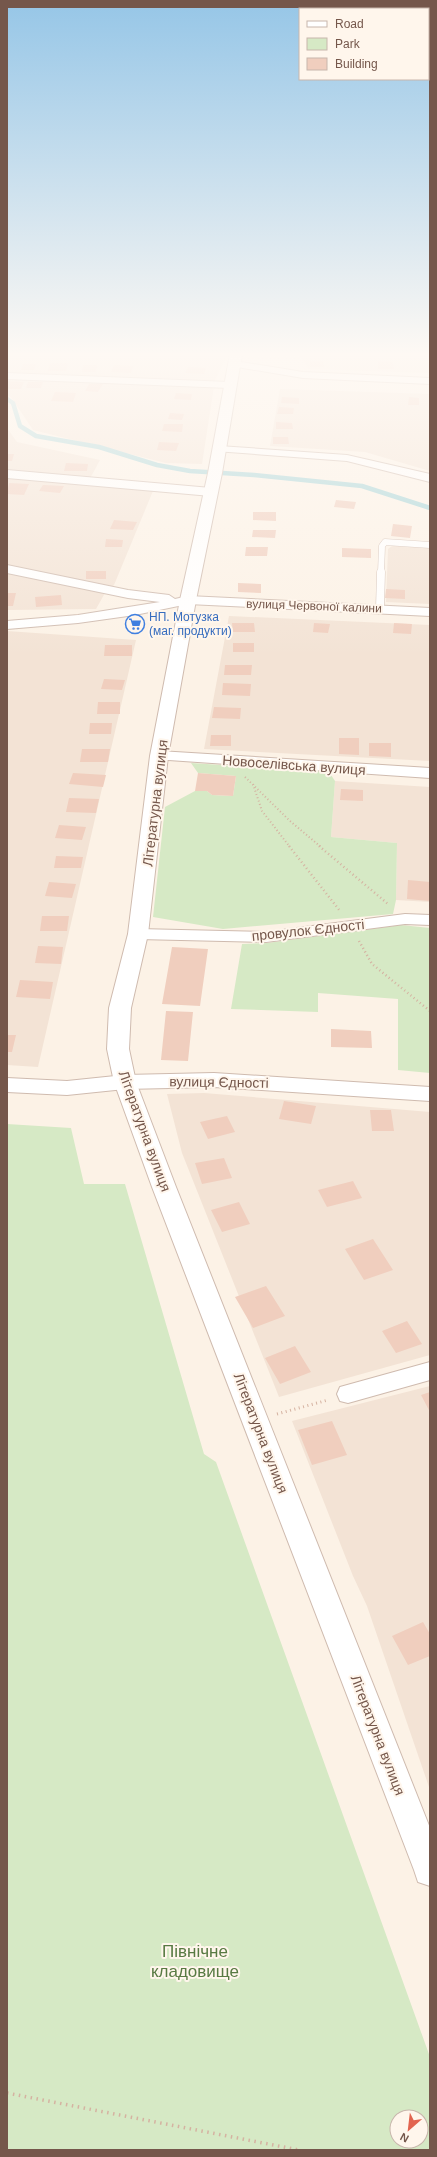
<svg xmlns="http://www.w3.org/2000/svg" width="437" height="2157" font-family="Helvetica,sans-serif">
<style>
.residential{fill:#f3e3d5}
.green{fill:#d6e9c5;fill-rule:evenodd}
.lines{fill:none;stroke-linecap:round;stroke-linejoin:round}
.stream{stroke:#a1d2d6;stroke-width:4.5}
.building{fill:#f0cebe}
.service-far1-casing{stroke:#cfbbaf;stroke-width:7}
.service-casing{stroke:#cfbbaf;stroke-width:9}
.minor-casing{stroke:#cfbbaf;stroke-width:2}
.tertiary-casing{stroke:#cfbbaf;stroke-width:2}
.path-far3{stroke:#d5b2a1;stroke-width:2;stroke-dasharray:1 2.5;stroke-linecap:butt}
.path-far2{stroke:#d5b2a1;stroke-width:2.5;stroke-dasharray:1 3;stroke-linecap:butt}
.path-far1{stroke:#d5b2a1;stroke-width:3;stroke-dasharray:1 3.5;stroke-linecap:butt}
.path{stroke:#d5b2a1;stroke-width:3.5;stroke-dasharray:1.5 4.5;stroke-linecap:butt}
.service-far1{stroke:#fff;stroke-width:6}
.service{stroke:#fff;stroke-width:8}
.minor{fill:#fff;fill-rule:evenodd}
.tertiary{fill:#fff;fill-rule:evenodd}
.labels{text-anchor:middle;stroke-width:4;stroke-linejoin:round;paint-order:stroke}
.far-street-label{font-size:12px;fill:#75574b;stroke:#fff6ec}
.far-shop-label{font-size:12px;fill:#366cbe;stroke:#fff6ec;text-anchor:start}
.street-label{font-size:14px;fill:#75574b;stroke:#fff6ec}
.near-park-label{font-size:17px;fill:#587a43;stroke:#fff6ec}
</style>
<rect width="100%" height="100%" fill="#fcf2e6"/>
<path class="residential" d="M 7,354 L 228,354 L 215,380 L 202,464 L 166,463 L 33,430 L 11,397 L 7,395 Z
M 298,354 L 430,354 L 430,373 L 309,369 Z
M 280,389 L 430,394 L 430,471 L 365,452 L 270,446 Z
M 7,428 L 17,442 L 100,460 L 87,484 L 153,491 L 114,585 L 105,593 L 96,609 L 7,610 Z
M 392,546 L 430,547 L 430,604 L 386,602 L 388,549 Z
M 229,616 L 430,625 L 430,761 L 204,749 Z
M 7,631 L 136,640 L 38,1067 L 7,1065 Z
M 335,781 L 430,787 L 430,902 L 396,900 L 397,843 L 331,837 Z
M 204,1093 L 430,1112 L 430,1355 L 279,1397 L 182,1153 L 167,1094 Z
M 430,1386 L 430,1790 L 367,1606 L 353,1576 L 292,1421 Z"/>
<path class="green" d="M 191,763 L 329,772 L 335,781 L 331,837 L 397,843 L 396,900 L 393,914 L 223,929 L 153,917 L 165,807 L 195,791 L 207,791 L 212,795 L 233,796 L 236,776 L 198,773 Z
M 401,925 L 430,928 L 430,1073 L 398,1070 L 398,999 L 318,993 L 318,1012 L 231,1009 L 242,944 L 267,943 Z
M 7,1124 L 71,1128 L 84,1184 L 125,1184 L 204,1454 L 216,1462 L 430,2057 L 430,2150 L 7,2150 ZM 397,2117 L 421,2117 L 421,2141 L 397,2141 Z"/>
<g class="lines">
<path class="stream" d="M 7,399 L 13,403 L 20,426 L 36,436 L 99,447 L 157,465 L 190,471 L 254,475 L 362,486 L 430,508"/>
</g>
<path class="building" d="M 310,361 L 323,361 L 324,367 L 310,367 Z
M 378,361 L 393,362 L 394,369 L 378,369 Z
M 50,363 L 68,363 L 66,371 L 48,371 Z
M 23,364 L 36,364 L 34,370 L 21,370 Z
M 83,365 L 97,365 L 96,372 L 82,372 Z
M 114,365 L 133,366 L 131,373 L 111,372 Z
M 188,367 L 206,368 L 204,374 L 185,373 Z
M 7,381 L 24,382 L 21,389 L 7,389 Z
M 28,382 L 43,382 L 41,388 L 26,388 Z
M 89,384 L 103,384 L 98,392 L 85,391 Z
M 55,392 L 76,393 L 73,402 L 51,401 Z
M 176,393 L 192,394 L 191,400 L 174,399 Z
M 282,397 L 299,398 L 299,404 L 281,403 Z
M 409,397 L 419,398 L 419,405 L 408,405 Z
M 279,407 L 294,408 L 293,414 L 277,414 Z
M 170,413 L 184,414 L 182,420 L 168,419 Z
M 276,422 L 292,423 L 293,429 L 276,429 Z
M 164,424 L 183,424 L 182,432 L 162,431 Z
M 273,437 L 288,437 L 289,444 L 273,444 Z
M 159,442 L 179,443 L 176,451 L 157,450 Z
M 7,454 L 14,454 L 12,461 L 7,461 Z
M 66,463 L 88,464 L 87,471 L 64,471 Z
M 9,483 L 29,484 L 24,495 L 7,494 Z
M 43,485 L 64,486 L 60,493 L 39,491 Z
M 336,500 L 356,502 L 354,509 L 334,507 Z
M 253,512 L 276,512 L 276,521 L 253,520 Z
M 114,520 L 137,522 L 133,530 L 110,529 Z
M 393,524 L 412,526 L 410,538 L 391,536 Z
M 253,530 L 276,530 L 275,538 L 252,537 Z
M 106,539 L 123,540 L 122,547 L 105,547 Z
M 246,547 L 268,547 L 267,556 L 245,556 Z
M 342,548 L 371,549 L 371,558 L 342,557 Z
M 86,571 L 106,571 L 106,579 L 86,579 Z
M 238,583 L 261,584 L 261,593 L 238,592 Z
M 386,589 L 405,590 L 405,599 L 385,598 Z
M 7,593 L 16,593 L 13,606 L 7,606 Z
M 61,595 L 62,605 L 36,607 L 35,597 Z
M 232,623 L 254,623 L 255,632 L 233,632 Z
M 314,623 L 330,624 L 328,633 L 313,632 Z
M 394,623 L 412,624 L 411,634 L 393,633 Z
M 233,643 L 254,643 L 254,652 L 233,652 Z
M 105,645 L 132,645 L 132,656 L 104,656 Z
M 225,665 L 252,665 L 251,675 L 224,675 Z
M 104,679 L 125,680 L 122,690 L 101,689 Z
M 223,683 L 251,684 L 250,696 L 222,695 Z
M 98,702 L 120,702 L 120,714 L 97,714 Z
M 214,707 L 241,708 L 240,719 L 212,718 Z
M 90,723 L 112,723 L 111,734 L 89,734 Z
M 211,735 L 231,735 L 231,746 L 210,746 Z
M 339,738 L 359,738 L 359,755 L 339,754 Z
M 369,743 L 391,743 L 391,757 L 369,756 Z
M 82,749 L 110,749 L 108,762 L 80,762 Z
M 73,773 L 106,775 L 103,787 L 69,784 Z
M 198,773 L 236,776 L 233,796 L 212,795 L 207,791 L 195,791 Z
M 341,789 L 363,790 L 363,801 L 340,800 Z
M 69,798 L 99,799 L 96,813 L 66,812 Z
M 59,825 L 86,827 L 82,840 L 55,838 Z
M 56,856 L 83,857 L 81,868 L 54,868 Z
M 408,880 L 430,882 L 430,901 L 407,899 Z
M 49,882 L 76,884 L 72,898 L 45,896 Z
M 42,916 L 69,916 L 67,931 L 40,931 Z
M 38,946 L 63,947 L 61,964 L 35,963 Z
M 172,947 L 208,949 L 200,1006 L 162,1004 Z
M 20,980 L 53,982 L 50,999 L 16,997 Z
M 166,1011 L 193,1012 L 188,1061 L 161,1060 Z
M 331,1029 L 371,1031 L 372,1048 L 331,1047 Z
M 7,1035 L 16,1035 L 12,1052 L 7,1052 Z
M 284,1101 L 316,1106 L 311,1124 L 279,1119 Z
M 370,1110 L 391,1110 L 394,1131 L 372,1131 Z
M 227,1116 L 235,1132 L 208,1139 L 200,1122 Z
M 224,1158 L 232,1178 L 202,1184 L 195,1163 Z
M 353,1181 L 362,1198 L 327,1207 L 318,1190 Z
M 239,1202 L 250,1224 L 222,1232 L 211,1210 Z
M 373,1239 L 393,1270 L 364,1280 L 345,1249 Z
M 266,1286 L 285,1316 L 253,1328 L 235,1297 Z
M 407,1321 L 422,1344 L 396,1353 L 382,1331 Z
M 295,1346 L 311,1372 L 280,1384 L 265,1358 Z
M 430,1392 L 430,1412 L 421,1395 Z
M 332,1421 L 347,1455 L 312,1465 L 298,1430 Z
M 423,1622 L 430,1634 L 430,1656 L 408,1665 L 392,1636 Z"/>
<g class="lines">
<defs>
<path id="service-far1" d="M 381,573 L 382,546 L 385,542 L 430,545"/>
<path id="service" d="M 380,608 L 381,572"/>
<path id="minor" d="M 235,361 L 303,372 L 430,378 L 430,384 L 303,378 L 231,366 L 230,364 Z
M 7,373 L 229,382 L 234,385 L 229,388 L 7,379 Z
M 219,446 L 347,455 L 430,474 L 430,482 L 347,461 L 215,451 L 213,449 L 215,447 Z
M 7,470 L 211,488 L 217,492 L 211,496 L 7,478 Z
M 7,565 L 128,590 L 169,595 L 175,599 L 188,596 L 430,608 L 430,616 L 188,604 L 135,615 L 78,623 L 7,629 L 7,621 L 78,615 L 160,602 L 128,598 L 7,573 Z
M 159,751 L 430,768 L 430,778 L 154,759 L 151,756 L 154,753 Z
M 405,914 L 430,915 L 430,925 L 405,924 L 266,942 L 138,939 L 132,938 L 129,934 L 132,930 L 138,929 L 266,932 Z
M 214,1073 L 430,1087 L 430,1101 L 214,1087 L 125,1089 L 67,1095 L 7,1092 L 7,1078 L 67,1081 L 125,1075 Z
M 430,1362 L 430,1380 L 348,1403 L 340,1401 L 337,1394 L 340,1387 Z"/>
<path id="tertiary" d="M 230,354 L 242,354 L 222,473 L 196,600 L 168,756 L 148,934 L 131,1008 L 129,1049 L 136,1082 L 176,1187 L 430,1828 L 430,1886 L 418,1882 L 414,1870 L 152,1187 L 114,1082 L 107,1049 L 109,1008 L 128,934 L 150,756 L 180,600 L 208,473 Z"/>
</defs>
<use href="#service-far1" class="service-far1-casing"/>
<use href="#service" class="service-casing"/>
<use href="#minor" class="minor-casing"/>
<use href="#tertiary" class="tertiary-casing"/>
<path class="path-far3" d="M 245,777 L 290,821 L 321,847
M 253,784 L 262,811 L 290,847"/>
<path class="path-far2" d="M 289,846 L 340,911
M 319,846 L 388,904
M 359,941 L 372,964 L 430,1011"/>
<path class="path-far1" d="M 277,1414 L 328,1400"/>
<path class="path" d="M 7,2093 L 299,2150"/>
<use href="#service-far1" class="service-far1"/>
<use href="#service" class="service"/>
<use href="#minor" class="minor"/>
<use href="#tertiary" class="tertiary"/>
</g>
<linearGradient id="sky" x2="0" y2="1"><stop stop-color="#96c6e7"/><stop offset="0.54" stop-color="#fef9f4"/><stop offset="1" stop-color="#fef9f4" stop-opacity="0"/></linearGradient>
<rect width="437" height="656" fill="url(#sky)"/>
<defs>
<symbol id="supermarket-ring" viewBox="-11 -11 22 22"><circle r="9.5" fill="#fff6ec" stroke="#3f7fe0" stroke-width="1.5"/><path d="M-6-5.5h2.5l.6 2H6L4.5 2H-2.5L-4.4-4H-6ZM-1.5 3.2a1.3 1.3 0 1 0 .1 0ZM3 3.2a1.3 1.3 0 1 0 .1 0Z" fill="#3f7fe0"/></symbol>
</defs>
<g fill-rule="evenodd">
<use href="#supermarket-ring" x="124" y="613" width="22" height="22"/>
</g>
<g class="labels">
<g class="far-street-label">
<text transform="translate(314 606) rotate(2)" y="4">вулиця Червоної калини</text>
</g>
<g class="far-shop-label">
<text x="149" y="621">НП. Мотузка<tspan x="149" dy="14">(маг. продукти)</tspan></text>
</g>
<g class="street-label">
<text transform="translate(294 765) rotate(4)" y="5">Новоселівська вулиця</text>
<text transform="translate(155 803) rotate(-83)" y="5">Літературна вулиця</text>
<text transform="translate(308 930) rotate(-6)" y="5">провулок Єдності</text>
<text transform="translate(219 1082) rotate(1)" y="5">вулиця Єдності</text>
<text transform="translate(145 1131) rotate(70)" y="5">Літературна вулиця</text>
<text transform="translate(261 1433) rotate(69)" y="5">Літературна вулиця</text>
<text transform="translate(378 1735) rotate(69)" y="5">Літературна вулиця</text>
</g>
<g class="near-park-label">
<text x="195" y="1957">Північне<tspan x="195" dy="20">кладовище</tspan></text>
</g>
</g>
<rect width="437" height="2157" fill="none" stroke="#75574b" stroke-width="16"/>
<rect x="299" y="8" width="130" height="72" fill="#fff6ec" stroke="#c8b6ac"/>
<rect x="307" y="21" width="20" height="6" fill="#ffffff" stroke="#c8b6ac"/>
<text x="335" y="28" font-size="12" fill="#75574b">Road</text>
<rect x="307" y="38" width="20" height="12" fill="#d6e9c5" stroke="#c8b6ac"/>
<text x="335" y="48" font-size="12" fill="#75574b">Park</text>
<rect x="307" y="58" width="20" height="12" fill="#f0cebe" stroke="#c8b6ac"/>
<text x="335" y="68" font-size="12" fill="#75574b">Building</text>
<g transform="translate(409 2129) rotate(208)"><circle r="19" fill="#fff6ec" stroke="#c8b6ac"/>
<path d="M0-3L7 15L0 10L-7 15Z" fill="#e2644f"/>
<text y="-6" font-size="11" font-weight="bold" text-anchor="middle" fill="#75574b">N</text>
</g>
</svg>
